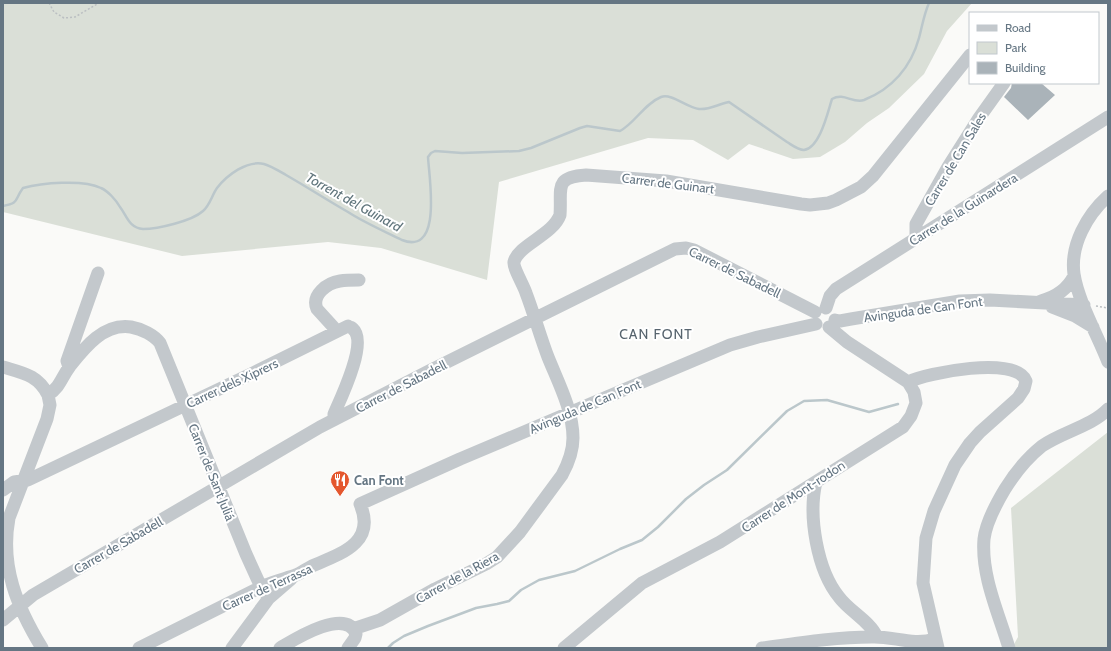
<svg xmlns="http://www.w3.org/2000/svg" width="1111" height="651" font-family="Cabin,sans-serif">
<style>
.green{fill:#dadfd7}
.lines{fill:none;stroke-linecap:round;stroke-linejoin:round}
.stream{stroke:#bbc7cb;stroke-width:2.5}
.building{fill:#aab3b9}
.path{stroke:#bbbfc2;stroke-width:1.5;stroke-dasharray:2 2;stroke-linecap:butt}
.minor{stroke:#c3c8cc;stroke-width:13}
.labels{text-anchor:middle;stroke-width:4;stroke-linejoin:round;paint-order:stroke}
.street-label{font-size:13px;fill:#657683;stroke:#fff}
.poi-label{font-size:13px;font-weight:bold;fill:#657683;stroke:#fff;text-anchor:start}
.water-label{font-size:14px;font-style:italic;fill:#60757c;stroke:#fff}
.neighbourhood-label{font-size:14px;letter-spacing:1px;fill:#57646e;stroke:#fff}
</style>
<rect width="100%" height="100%" fill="#fafaf8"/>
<path class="green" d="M 3,3 L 972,3 L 947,31 L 924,74 L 889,108 L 867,123 L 845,142 L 820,157 L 793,159 L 749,144 L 728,160 L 693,140 L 648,138 L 499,182 L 487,280 L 381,248 L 328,242 L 182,256 L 3,212 Z
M 1108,432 L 1108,648 L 1012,648 L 1018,637 L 1011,508 Z"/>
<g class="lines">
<path class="stream" d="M 3,206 C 20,203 14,200 23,188 C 41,183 83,179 101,188 C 108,191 116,200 120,207 C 127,216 129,228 143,229 C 158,229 192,221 203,211 C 210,205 212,195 217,188 C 227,175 247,160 264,164 C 271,166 279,171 286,175 C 307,187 327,200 348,212 C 365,223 384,231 402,240 C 443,256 429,177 428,157 L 431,153 L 435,151 L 462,153 L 519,151 L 531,148 L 580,128 L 587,126 L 620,131 C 635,123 644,104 661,97 C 672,93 687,108 699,109 C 710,110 718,104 729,102 L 787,142 C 792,145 798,150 804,150 C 820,148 828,111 832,99 C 844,92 853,104 864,100 C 892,89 911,67 919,38 C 922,27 924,14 929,3
M 388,648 L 393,643 L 404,636 L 428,626 L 476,608 L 497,604 L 509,601 L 521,590 L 539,580 L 575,571 L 620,549 L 642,540 L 658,527 L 686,499 L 704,485 L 727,470 L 787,411 L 804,401 L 827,400 L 869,412 L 898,404"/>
</g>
<path class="building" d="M 1012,83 L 1041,83 L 1055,95 L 1028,120 L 1004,97 L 1011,88 Z"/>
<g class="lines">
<path class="path" d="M 49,3 L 54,12 L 64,18 L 75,17 L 99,3
M 1096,306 L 1108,308"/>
<path class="minor" d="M 1108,196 C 1087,215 1070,245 1074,274 C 1078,301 1098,336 1108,362
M 916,239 L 916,224 L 948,167 L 979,118 L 1004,83
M 1041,301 C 1056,297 1067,290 1074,276
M 1052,307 L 1075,316 L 1093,327
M 826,308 L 830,296 L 836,289 L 1108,117
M 835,320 L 840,321 L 851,319 L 960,301 L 990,300 L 1084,305
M 337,331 L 317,309 C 311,295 327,283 340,281 C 346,280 353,280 359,280
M 3,367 C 23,373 38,375 48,395
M 69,367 L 67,361 L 98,273
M 908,382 C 927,373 1016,355 1026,381 L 1024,389 L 1018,398 L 980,432 L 970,443 L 955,465 L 934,511 L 926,538 L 923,583 L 938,648
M 816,482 C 808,516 817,570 839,597 C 849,611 870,621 877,637
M 3,490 L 14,482 L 28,480 L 253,373 L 348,326 C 349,327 352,327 353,329 C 368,342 341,398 334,414 L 334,419
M 3,620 L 33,595 L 320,427 L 429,371 L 675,249 L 686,248 L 694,250 L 815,312
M 353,629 L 380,620 L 435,589 L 486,564 L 497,557 L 520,532 L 562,475 C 568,464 573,451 573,438 C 573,410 558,382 548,357 C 540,336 534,314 526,293 C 524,286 513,268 514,262 C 518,245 553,235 560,215 C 562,189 553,177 586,175 L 666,181 L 801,204 L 810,205 L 828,203 L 836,200 L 861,187 L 873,176 L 970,55
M 42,648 C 17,607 0,566 9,518 L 47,419 L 50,405 L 48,395 C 61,386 61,378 70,366 C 85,347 104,323 131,327 C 142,329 154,335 160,343 L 246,554 L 261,587 L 269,598
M 139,648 L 261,587 C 272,582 284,579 296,575 C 301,573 306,569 312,566 C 340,554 377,543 360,504 L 460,459 L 730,345 L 758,337 L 816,324
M 232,648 L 269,598 L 291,579
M 280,648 C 295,639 346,607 356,634 L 355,638 L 348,648
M 564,648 L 642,583 L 720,542 L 903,427 L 911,416 L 916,403 L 914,392 L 908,382 L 847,342 L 829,327
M 762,648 C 798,643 835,637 872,637 C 893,636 913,646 935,639
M 1009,648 C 999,614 981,576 984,539 C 986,522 996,504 1005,489 C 1015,473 1027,458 1042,446 C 1062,432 1092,426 1108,409"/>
</g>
<defs>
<symbol id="restaurant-pin" viewBox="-11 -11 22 30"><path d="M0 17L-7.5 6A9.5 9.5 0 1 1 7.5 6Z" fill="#e4572e" stroke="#fff"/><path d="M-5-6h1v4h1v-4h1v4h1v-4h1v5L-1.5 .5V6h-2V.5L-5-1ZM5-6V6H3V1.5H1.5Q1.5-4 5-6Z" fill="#fff"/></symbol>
</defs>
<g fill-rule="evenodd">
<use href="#restaurant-pin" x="329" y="469" width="22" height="30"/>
</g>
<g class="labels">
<g class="street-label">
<text transform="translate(955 159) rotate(-59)" y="5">Carrer de Can Sales</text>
<text transform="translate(668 183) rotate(7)" y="5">Carrer de Guinart</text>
<text transform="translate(963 209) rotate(-32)" y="5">Carrer de la Guinardera</text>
<text transform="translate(735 272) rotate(26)" y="5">Carrer de Sabadell</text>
<text transform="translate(923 309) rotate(-8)" y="5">Avinguda de Can Font</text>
<text transform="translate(232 383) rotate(-25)" y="5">Carrer dels Xiprers</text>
<text transform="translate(401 386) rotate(-27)" y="5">Carrer de Sabadell</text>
<text transform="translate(585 406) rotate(-23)" y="5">Avinguda de Can Font</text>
<text transform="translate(212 472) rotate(68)" y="5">Carrer de Sant Juliá</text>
<text transform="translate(793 496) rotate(-33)" y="5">Carrer de Mont-rodon</text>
<text transform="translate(118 545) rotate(-30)" y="5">Carrer de Sabadell</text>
<text transform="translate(457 577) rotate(-29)" y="5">Carrer de la Riera</text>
<text transform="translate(267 587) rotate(-24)" y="5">Carrer de Terrassa</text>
</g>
<g class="poi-label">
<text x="354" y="485">Can Font</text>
</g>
<g class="water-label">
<text transform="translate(354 202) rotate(29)" y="5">Torrent del Guinard</text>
</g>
<g class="neighbourhood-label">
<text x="656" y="339">CAN FONT</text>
</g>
</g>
<rect width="1111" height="651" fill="none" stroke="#657683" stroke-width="8"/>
<rect x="969" y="12" width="130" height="72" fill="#ffffff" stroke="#c1c8cd"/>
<rect x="977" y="25" width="20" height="6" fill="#c3c8cc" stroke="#c1c8cd"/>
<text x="1005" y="32" font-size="12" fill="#657683">Road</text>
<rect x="977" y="42" width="20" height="12" fill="#dadfd7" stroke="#c1c8cd"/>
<text x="1005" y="52" font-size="12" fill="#657683">Park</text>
<rect x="977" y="62" width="20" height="12" fill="#aab3b9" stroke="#c1c8cd"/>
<text x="1005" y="72" font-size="12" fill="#657683">Building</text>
</svg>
